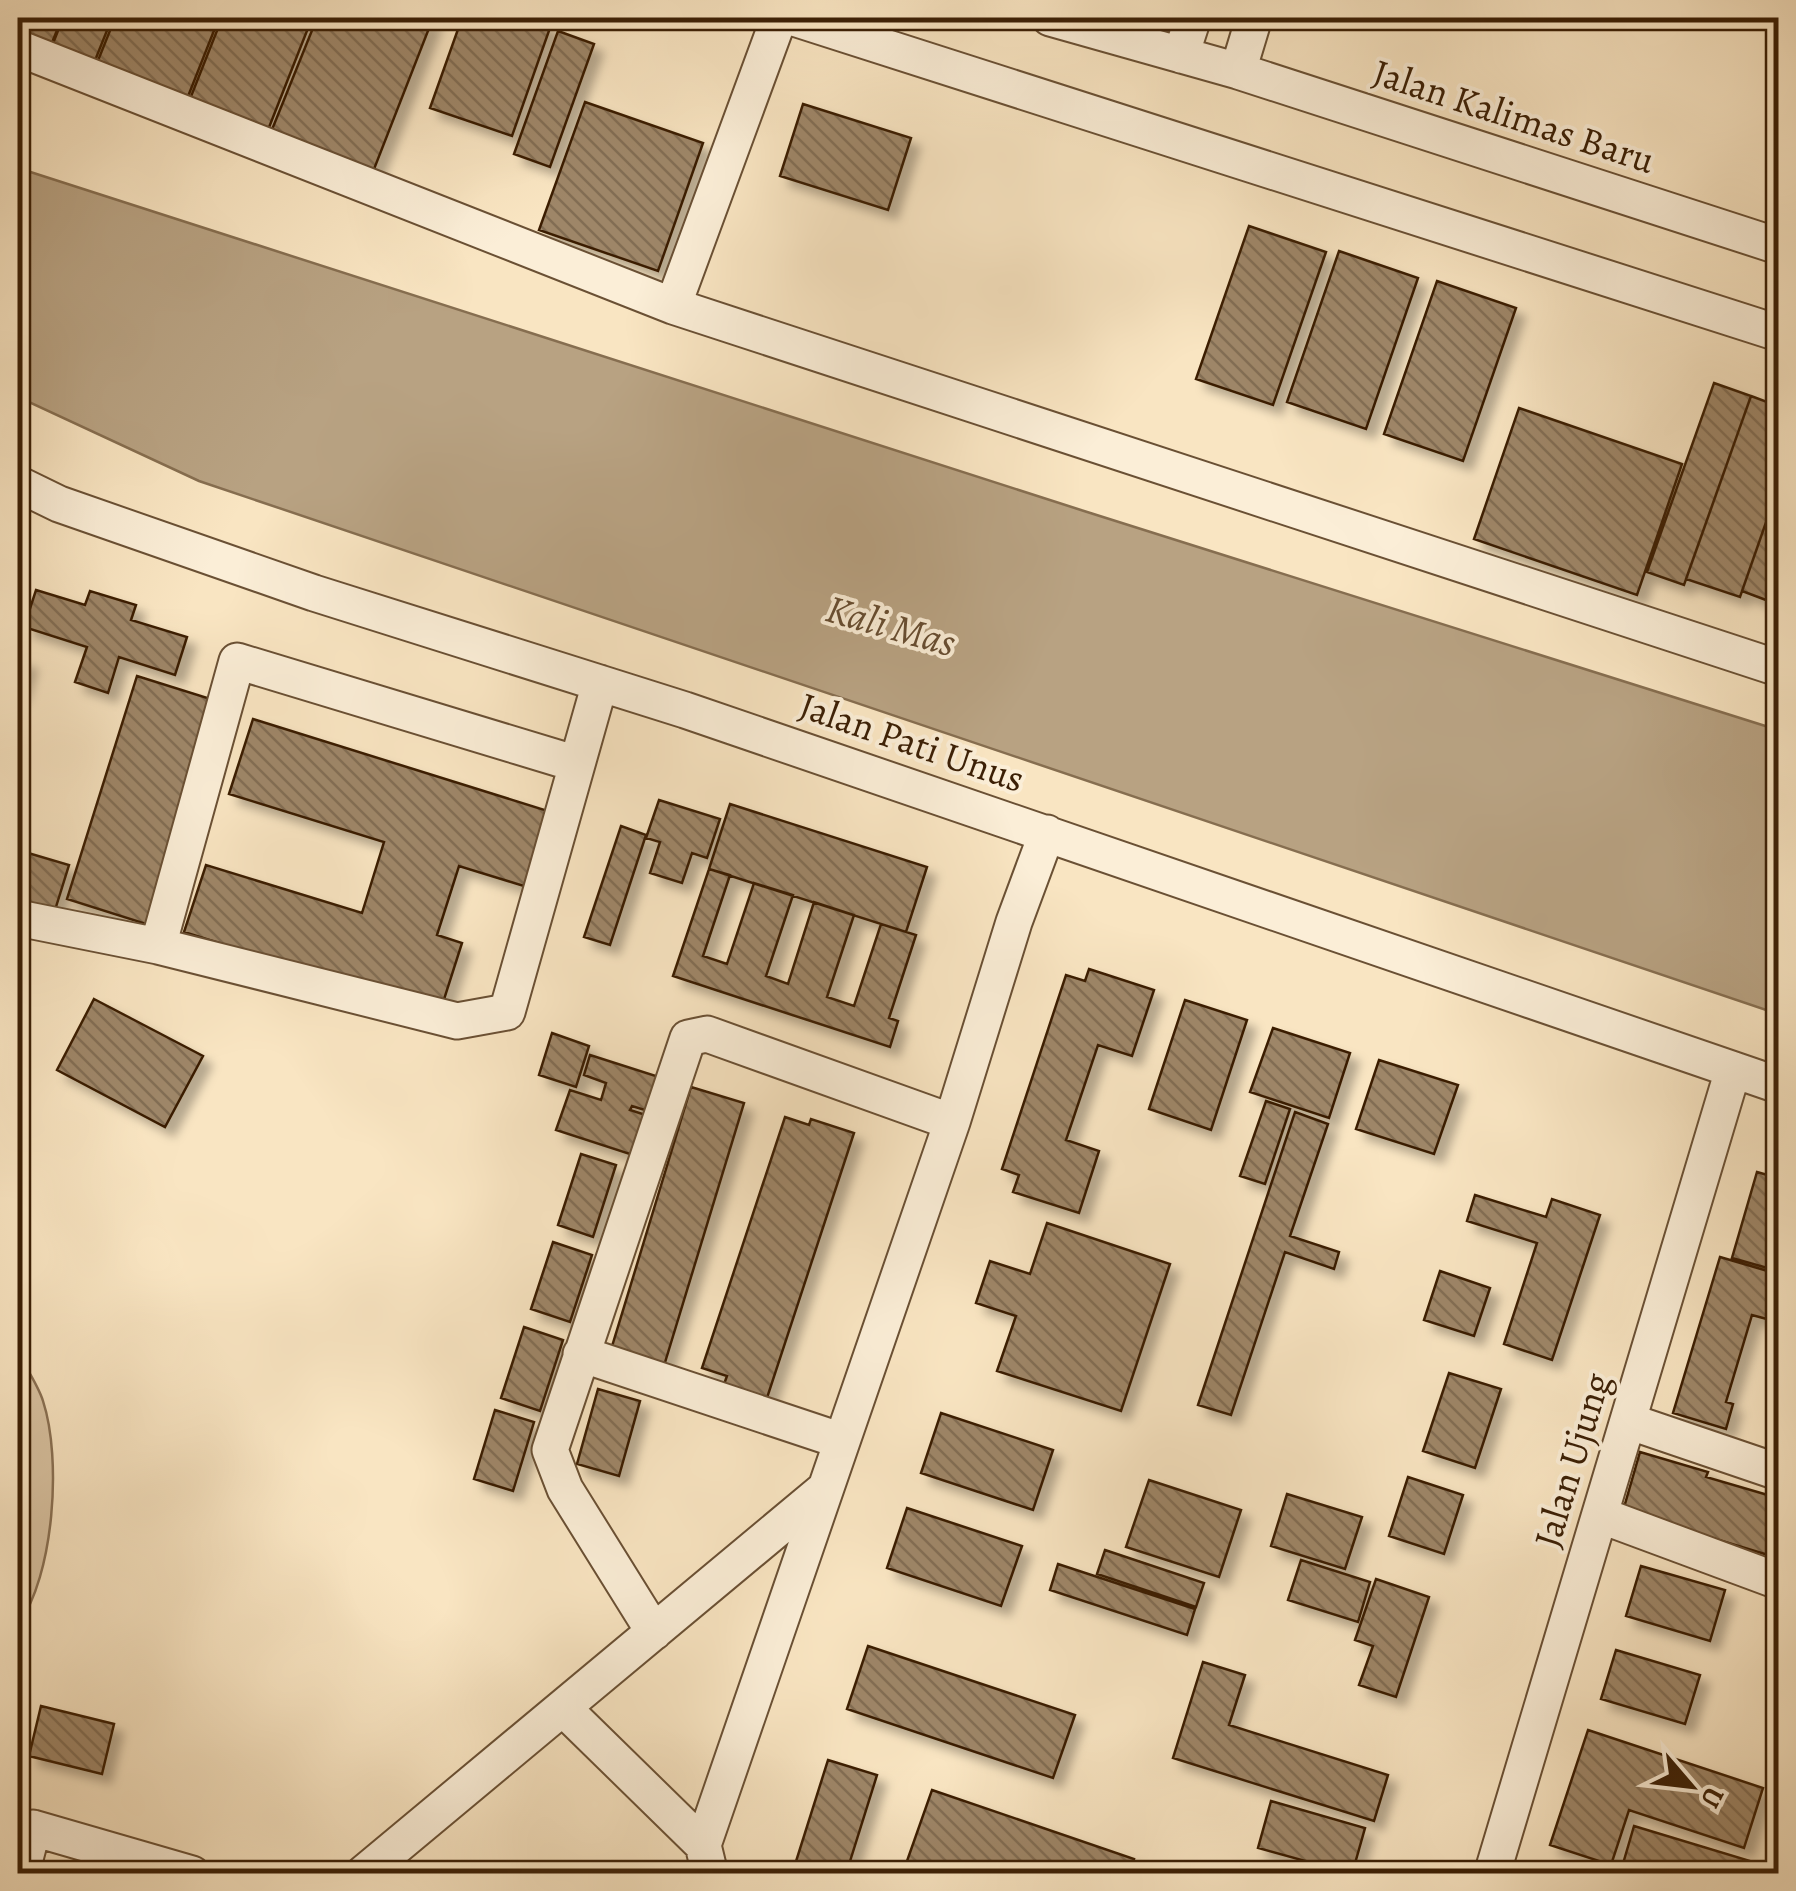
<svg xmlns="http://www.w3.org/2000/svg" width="1796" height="1891" font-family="Alegreya,serif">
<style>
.green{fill:#d9c3a2;stroke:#8a7154;stroke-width:2.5}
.water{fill:#b8a282;stroke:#866e50;stroke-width:2.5}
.building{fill:url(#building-back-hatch);stroke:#3b1f05;stroke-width:2.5;filter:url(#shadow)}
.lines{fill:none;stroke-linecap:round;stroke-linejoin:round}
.minor-casing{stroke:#6a5034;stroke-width:39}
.minor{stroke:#fbeed7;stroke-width:35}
.labels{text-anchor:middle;stroke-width:8;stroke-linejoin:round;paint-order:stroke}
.street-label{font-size:38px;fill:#3b1f05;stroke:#fbeed7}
.water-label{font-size:40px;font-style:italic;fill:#674d31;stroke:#fbeed7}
</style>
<defs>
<pattern id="building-back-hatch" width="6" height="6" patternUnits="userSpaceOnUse" patternTransform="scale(2.5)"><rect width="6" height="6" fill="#9e8667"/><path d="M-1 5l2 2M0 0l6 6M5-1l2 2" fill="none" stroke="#826d53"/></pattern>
<filter id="shadow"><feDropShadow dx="9" dy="9" stdDeviation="5" flood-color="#0004"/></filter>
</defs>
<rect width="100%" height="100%" fill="#f9e5c2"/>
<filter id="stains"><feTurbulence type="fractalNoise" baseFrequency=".002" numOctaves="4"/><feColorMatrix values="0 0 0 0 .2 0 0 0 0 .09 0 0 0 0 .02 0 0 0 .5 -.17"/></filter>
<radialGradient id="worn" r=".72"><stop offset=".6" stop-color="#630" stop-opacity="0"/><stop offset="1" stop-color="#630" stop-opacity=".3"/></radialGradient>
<path class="green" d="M 18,1353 C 26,1368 38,1385 43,1401 C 62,1459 54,1576 18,1625 Z"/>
<path class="water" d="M 18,168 L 1084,511 L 1778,730 L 1778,1014 L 199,481 L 18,397 Z"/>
<path class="building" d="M 18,18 L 62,18 L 49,50 L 18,38 Z
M 63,18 L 112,18 L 92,68 L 50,51 Z
M 115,18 L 219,18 L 185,104 L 95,68 Z
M 222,18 L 312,18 L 266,135 L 188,104 Z
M 317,18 L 433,18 L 369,182 L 267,142 Z
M 462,18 L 531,18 L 551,25 L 512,136 L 430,108 Z
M 558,31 L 594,44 L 550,167 L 514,154 Z
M 585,102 L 703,143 L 658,271 L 539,230 Z
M 803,104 L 911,138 L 888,210 L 780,176 Z
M 1249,226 L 1326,252 L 1273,405 L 1196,379 Z
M 1339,251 L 1418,278 L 1366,429 L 1287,402 Z
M 1437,281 L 1516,308 L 1463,461 L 1384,434 Z
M 1714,383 L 1751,396 L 1684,585 L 1647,572 Z
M 1751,396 L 1778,406 L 1778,488 L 1740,597 L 1686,579 Z
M 1519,408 L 1682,464 L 1637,595 L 1474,539 Z
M 1778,488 L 1778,590 L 1774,603 L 1742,591 Z
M 36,590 L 85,605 L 90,591 L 136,605 L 131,620 L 187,637 L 175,675 L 119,657 L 108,693 L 75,682 L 87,647 L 24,627 Z
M 18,658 L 28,661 L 18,696 Z
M 137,676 L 217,701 L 146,924 L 67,899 Z
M 253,719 L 551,812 L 527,887 L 459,866 L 437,935 L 462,943 L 440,1012 L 184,932 L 206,865 L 362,913 L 384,842 L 229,794 Z
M 659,800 L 720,819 L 707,858 L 692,853 L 682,883 L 650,873 L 660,842 L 646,838 Z
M 730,804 L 927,867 L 906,932 L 709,869 Z
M 621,826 L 646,835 L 610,945 L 584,937 Z
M 18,850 L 69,865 L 55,910 L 18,899 Z
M 709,869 L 730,875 L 703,956 L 727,964 L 754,883 L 793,895 L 766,976 L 788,984 L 814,902 L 854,915 L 827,997 L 854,1006 L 881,924 L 916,935 L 889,1018 L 898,1021 L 890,1047 L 673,976 Z
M 1089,969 L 1154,990 L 1132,1056 L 1098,1045 L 1066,1140 L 1099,1151 L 1079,1213 L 1013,1192 L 1019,1175 L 1002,1169 L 1066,975 L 1085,981 Z
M 94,999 L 203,1056 L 165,1127 L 57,1070 Z
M 1185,1000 L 1247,1020 L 1211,1130 L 1149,1109 Z
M 1273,1028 L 1350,1053 L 1329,1118 L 1250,1092 Z
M 552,1033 L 589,1046 L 576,1087 L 539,1075 Z
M 590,1055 L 659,1077 L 648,1111 L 632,1106 L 630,1110 L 652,1117 L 639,1157 L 556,1130 L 570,1090 L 601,1100 L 606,1083 L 584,1075 Z
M 1379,1060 L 1458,1085 L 1434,1154 L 1356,1129 Z
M 691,1087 L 744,1103 L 663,1369 L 610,1353 Z
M 1266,1101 L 1290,1109 L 1265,1184 L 1240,1176 Z
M 1295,1112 L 1328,1124 L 1290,1236 L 1339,1252 L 1334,1269 L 1285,1252 L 1231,1415 L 1198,1405 Z
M 785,1117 L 809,1125 L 811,1119 L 854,1133 L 766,1401 L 723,1387 L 727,1376 L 702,1368 Z
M 581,1154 L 616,1165 L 593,1237 L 558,1225 Z
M 1757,1172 L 1778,1178 L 1778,1271 L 1732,1258 Z
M 1475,1195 L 1546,1217 L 1552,1199 L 1600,1215 L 1552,1360 L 1504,1344 L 1537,1243 L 1467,1221 Z
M 1047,1223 L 1170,1264 L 1121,1411 L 997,1371 L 1016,1316 L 976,1303 L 990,1261 L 1030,1274 Z
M 553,1242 L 592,1255 L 570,1322 L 531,1309 Z
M 1720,1257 L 1778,1274 L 1778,1322 L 1752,1315 L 1726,1402 L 1733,1404 L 1726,1429 L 1673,1413 Z
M 1440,1271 L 1490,1288 L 1474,1336 L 1424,1320 Z
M 524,1327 L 563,1340 L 540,1411 L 501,1398 Z
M 1449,1373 L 1501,1389 L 1475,1468 L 1423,1451 Z
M 598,1389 L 640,1401 L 619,1476 L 577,1464 Z
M 495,1410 L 534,1422 L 513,1491 L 474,1479 Z
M 941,1413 L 1053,1450 L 1033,1510 L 921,1473 Z
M 1640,1452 L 1708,1472 L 1706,1477 L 1778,1498 L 1778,1558 L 1623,1511 Z
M 1408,1477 L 1463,1495 L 1444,1554 L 1389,1536 Z
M 1149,1480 L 1241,1510 L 1219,1577 L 1126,1547 Z
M 1287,1494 L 1362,1517 L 1345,1569 L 1271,1546 Z
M 907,1508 L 1022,1546 L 1001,1606 L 887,1568 Z
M 1105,1550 L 1204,1583 L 1196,1607 L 1097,1574 Z
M 1301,1560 L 1370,1582 L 1358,1622 L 1288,1600 Z
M 1058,1564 L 1195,1609 L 1187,1635 L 1050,1590 Z
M 1641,1566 L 1725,1590 L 1710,1641 L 1626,1616 Z
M 1376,1579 L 1429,1597 L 1396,1697 L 1359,1685 L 1373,1646 L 1355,1640 Z
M 868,1646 L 1075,1715 L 1053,1778 L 847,1709 Z
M 1616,1650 L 1700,1675 L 1685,1724 L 1601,1699 Z
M 1203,1662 L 1245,1675 L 1229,1725 L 1388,1775 L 1374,1821 L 1173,1758 Z
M 41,1706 L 114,1724 L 102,1774 L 29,1756 Z
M 1588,1730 L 1763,1788 L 1744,1848 L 1629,1810 L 1611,1865 L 1550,1845 Z
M 828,1760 L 877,1775 L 846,1874 L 792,1874 Z
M 932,1790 L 1134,1859 L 1129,1874 L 943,1874 L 907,1861 Z
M 1271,1801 L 1365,1828 L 1352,1874 L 1258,1848 Z
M 1634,1826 L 1760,1864 L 1757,1874 L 1620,1874 Z"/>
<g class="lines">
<defs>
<path id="minor" d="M 794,18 L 1778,333
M 1050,18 L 1238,71 L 1778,246
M 18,48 L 673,306 L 1778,668
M 1181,55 L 1193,18
M 1238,71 L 1254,18
M 673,306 L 779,18
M 18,484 L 59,504 L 314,593 L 685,710 L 1778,1085
M 18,918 L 158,946 L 457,1021 L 507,1012 L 600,683
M 158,946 L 237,661 L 577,764
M 581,1354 L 842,1441
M 1628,1421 L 1778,1472
M 1600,1515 L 1778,1581
M 654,1632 L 565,1489 L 550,1450 L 688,1038 L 707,1034 L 952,1122
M 563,1708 L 703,1845
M 21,1874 L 33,1828 L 192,1874
M 363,1874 L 825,1489
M 710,1874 L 703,1845 L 952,1122 L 1014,922 L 1047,833
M 1492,1874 L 1733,1070"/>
</defs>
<use href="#minor" class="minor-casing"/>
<use href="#minor" class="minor"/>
</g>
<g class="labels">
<g class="street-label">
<text transform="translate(1514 116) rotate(18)" y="13">Jalan Kalimas Baru</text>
<text transform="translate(912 742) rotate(19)" y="13">Jalan Pati Unus</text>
<text transform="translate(1572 1460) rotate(-73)" y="13">Jalan Ujung</text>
</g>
<g class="water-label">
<text transform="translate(891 625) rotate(16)" y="14">Kali Mas</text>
</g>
</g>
<rect width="1796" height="1891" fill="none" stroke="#f9e5c2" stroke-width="60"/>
<rect x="20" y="20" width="1756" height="1851" fill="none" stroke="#3b1f05" stroke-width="5"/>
<rect x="30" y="30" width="1736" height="1831" fill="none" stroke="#3b1f05" stroke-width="2.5"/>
<g transform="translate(1691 1786) rotate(118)" stroke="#fbeed7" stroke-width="8" paint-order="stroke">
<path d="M0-8L18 38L0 25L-18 38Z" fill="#3b1f05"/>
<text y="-15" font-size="28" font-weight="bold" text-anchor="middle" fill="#3b1f05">U</text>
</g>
<rect width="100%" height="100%" filter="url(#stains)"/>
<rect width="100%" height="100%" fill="url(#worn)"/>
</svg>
